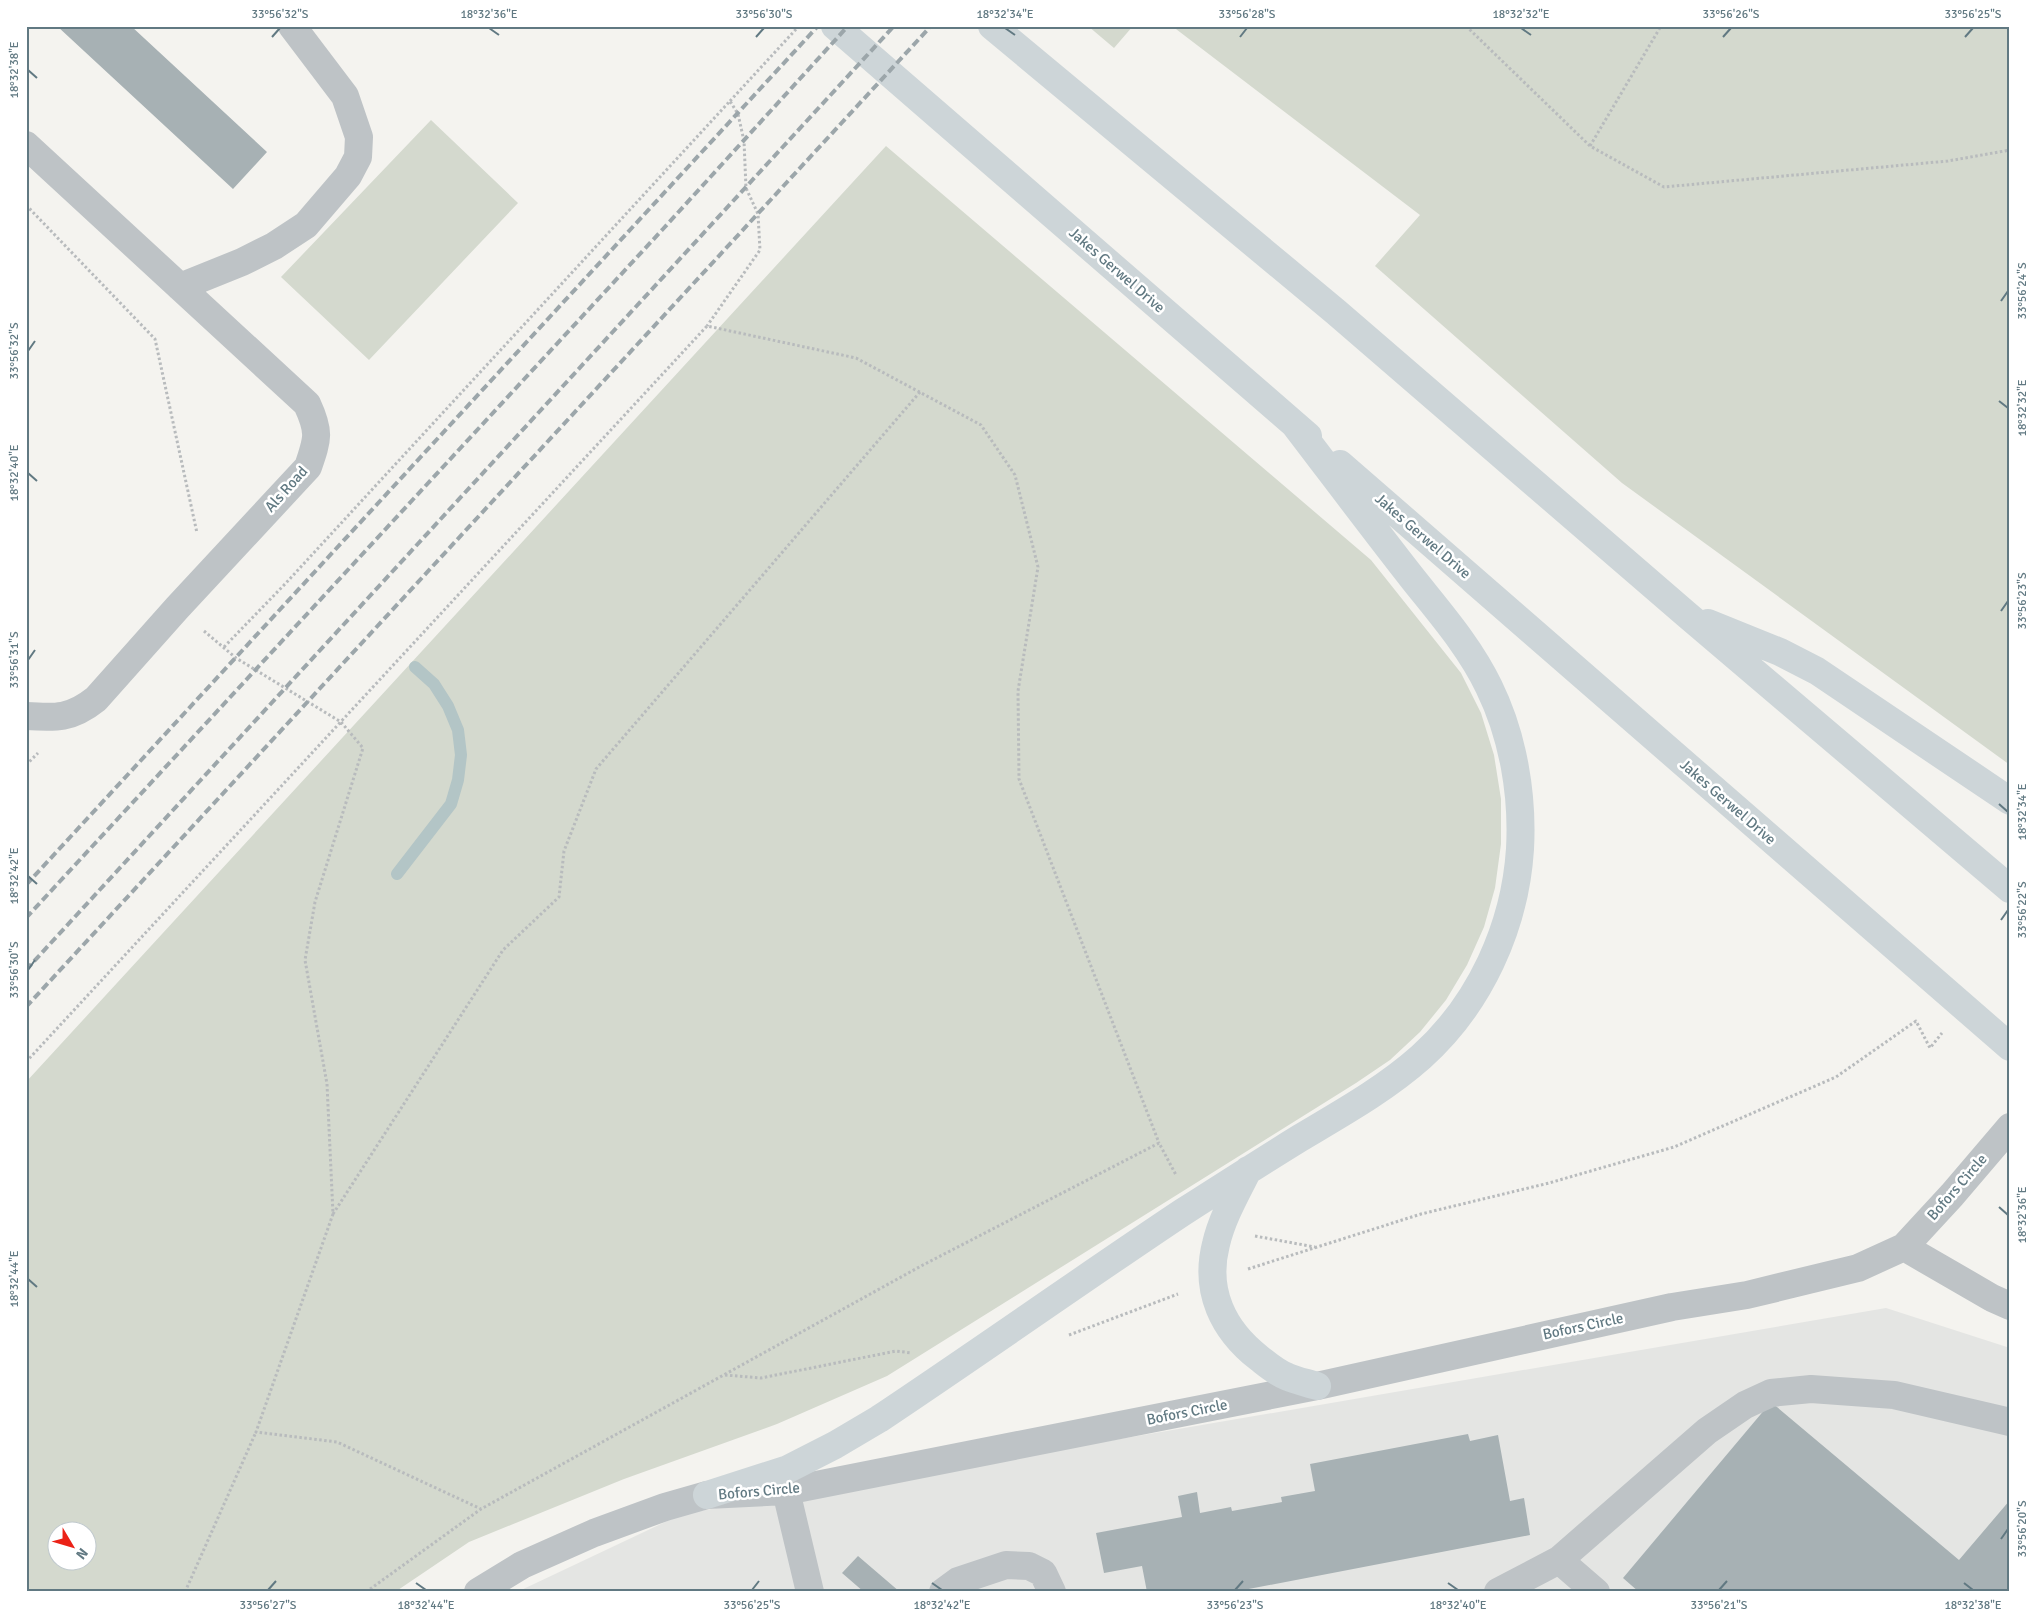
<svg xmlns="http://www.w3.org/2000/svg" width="2036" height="1618" font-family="Signika,sans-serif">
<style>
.built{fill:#e4e5e3}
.green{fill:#d4d9ce;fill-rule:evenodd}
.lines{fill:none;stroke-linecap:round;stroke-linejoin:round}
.stream{stroke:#b3c5c6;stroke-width:12}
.building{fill:#a7b1b4}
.path{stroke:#b8bbbd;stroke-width:3;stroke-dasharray:2.5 2.5;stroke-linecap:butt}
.minor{stroke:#bec3c6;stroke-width:28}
.highway{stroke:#cdd5d8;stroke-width:28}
.rail{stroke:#9ca6aa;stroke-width:4;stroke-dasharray:8 4;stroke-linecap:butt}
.ticks{fill:none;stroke:#617982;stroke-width:2}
.labels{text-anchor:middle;stroke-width:5;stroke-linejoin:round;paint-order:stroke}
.street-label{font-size:15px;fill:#617982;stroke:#fff}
.neatline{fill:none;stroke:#617982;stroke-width:2}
.ticks-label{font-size:12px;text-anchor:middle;fill:#617982}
</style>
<rect width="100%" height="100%" fill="#f4f3ef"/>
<path class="built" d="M 1886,1308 L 2010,1348 L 2010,1592 L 517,1592 L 682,1514 Z"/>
<path class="green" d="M 1088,26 L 1133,26 L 1114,48 Z
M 1172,26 L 2010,26 L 2010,765 L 1622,483 L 1375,266 L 1420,215 Z
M 431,120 L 518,203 L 369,360 L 281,277 Z
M 886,146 L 1371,560 L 1461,673 L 1481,713 L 1494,755 L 1501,799 L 1501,844 L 1495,888 L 1484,927 L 1467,965 L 1446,1000 L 1420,1032 L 1390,1060 L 1356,1083 L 887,1376 L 777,1424 L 624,1479 L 469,1542 L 395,1592 L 26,1592 L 26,1082 ZM 58,1530 L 88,1530 L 88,1560 L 58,1560 Z"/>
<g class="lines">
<path class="stream" d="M 397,874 L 451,804 L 458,780 L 461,755 L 458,730 L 448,706 L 434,684 L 415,667"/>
</g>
<path class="building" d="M 57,26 L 131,26 L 267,152 L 233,189 Z
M 1771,1402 L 1959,1560 L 2010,1500 L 2010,1592 L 1639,1592 L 1623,1578 Z
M 1468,1434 L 1470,1441 L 1498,1435 L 1510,1501 L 1524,1498 L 1530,1535 L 1233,1592 L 1147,1592 L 1142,1566 L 1104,1573 L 1096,1533 L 1182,1517 L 1178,1496 L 1197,1492 L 1200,1513 L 1231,1507 L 1232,1511 L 1282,1502 L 1281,1497 L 1315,1491 L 1310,1464 Z
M 858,1556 L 900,1592 L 864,1592 L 842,1573 Z"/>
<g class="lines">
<path class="path" d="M 1466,26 L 1590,146 L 1664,187 L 1948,161 L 2010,150
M 730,101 L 799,26
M 1590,146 L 1661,26
M 26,205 L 155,339 L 197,533
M 204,631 L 236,658 L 341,722 L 363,748 L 315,902 L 305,960 L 327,1084 L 333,1214 L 256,1432 L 337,1442 L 481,1509
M 224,647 L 286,583 L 730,101 L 738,114 L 744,141 L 746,188 L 758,214 L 760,250 L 707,326
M 26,765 L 38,753
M 26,1062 L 707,326 L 856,358 L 981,425 L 1015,475 L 1038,567 L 1018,691 L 1019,779 L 1159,1143
M 333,1214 L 503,950 L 559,897 L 564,851 L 596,769 L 920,392
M 1255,1236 L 1315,1247
M 1248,1269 L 1421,1214 L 1549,1183 L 1674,1147 L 1836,1077 L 1916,1021 L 1930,1048 L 1942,1033
M 1069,1335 L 1178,1294
M 725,1375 L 761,1378 L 896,1351 L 912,1353
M 185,1592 L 256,1432
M 366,1592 L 481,1509 L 921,1266 L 1159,1143 L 1176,1175"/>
<path class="minor" d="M 26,145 L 307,404 C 320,432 318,438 308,467 L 177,608 L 96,699 C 71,719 56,718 26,716
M 180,287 L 242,262 L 274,246 L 306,225 L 348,176 L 358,157 L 359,137 L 345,96 L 292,26
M 1904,1247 L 1992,1298 L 2010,1306
M 786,1491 L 810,1592
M 1559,1560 L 1596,1592
M 478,1592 L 522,1565 L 594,1533 L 665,1507 L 707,1495 L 786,1491 L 1317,1386 L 1672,1307 L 1747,1295 L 1858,1268 L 1904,1247 L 1952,1195 L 2010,1127
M 943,1592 L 958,1581 L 1006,1565 L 1029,1566 L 1043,1573 L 1052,1592
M 1498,1592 L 1559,1560 L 1707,1431 L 1745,1405 L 1771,1393 L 1811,1389 L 1894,1395 L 2010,1422"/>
<path class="highway" d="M 835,26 L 1308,436
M 992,26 L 1336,312 L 1686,614 L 2010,889
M 1340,464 L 2010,1047
M 1708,623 L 1780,652 L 1817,671 L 2010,801
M 1248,1170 C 1236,1194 1222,1218 1216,1244 C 1204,1291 1223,1330 1259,1358 C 1268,1365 1277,1373 1288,1377 C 1297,1381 1308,1383 1317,1386
M 707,1495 L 788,1469 L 835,1445 L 879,1419 C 981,1351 1081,1280 1183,1212 C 1222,1187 1261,1162 1300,1138 C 1342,1113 1385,1089 1421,1057 C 1480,1004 1515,927 1520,849 C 1523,794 1513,736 1489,687 C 1470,647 1440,613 1413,579 C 1373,528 1334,476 1295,425"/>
<path class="rail" d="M 26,885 L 818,26
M 26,918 L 663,229 L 848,26
M 26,970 L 894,26
M 26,1007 L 931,26"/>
</g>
<path class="ticks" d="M 489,28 L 499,35M 1005,28 L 1015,35M 1521,28 L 1531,35M 272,37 L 280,28M 756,37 L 764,28M 1240,37 L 1247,28M 1723,37 L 1731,28M 1965,37 L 1973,28M 28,70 L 37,78M 2001,301 L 2008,291M 28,351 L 35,341M 1999,401 L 2008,408M 28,473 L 37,481M 2001,611 L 2008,601M 28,660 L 35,650M 1999,804 L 2008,812M 28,876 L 37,884M 2001,920 L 2008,910M 28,970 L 35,960M 1999,1207 L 2008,1215M 28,1279 L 37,1287M 2001,1539 L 2008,1529M 416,1583 L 426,1590M 932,1583 L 942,1590M 1448,1583 L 1458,1590M 1964,1583 L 1973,1590M 268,1590 L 276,1581M 752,1590 L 759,1581M 1235,1590 L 1243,1581M 1719,1590 L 1727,1581"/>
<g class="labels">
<g class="street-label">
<text transform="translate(1117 270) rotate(41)" y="5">Jakes Gerwel Drive</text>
<text transform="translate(286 489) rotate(-48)" y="5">Als Road</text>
<text transform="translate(1423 536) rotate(41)" y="5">Jakes Gerwel Drive</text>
<text transform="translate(1728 802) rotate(41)" y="5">Jakes Gerwel Drive</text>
<text transform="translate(1957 1187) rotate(-49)" y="5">Bofors Circle</text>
<text transform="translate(1583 1326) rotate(-12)" y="5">Bofors Circle</text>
<text transform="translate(1187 1412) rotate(-11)" y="5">Bofors Circle</text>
<text transform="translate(759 1491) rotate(-5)" y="5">Bofors Circle</text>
</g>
</g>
<rect width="2036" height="1618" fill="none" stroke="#ffffff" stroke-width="55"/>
<g transform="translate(72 1546) rotate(128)"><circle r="24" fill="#ffffff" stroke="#c0c9cd"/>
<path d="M0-4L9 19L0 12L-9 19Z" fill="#eb2217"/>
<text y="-8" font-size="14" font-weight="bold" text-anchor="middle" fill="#617982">N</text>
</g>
<rect x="28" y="28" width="1980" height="1562" class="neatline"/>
<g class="ticks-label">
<text x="280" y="18">33°56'32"S</text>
<text x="489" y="18">18°32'36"E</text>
<text x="764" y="18">33°56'30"S</text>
<text x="1005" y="18">18°32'34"E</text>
<text x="1247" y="18">33°56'28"S</text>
<text x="1521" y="18">18°32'32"E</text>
<text x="1731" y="18">33°56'26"S</text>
<text x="1973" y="18">33°56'25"S</text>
<text transform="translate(14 70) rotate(-90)" y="4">18°32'38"E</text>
<text transform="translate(2022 291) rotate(-90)" y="4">33°56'24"S</text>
<text transform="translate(14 351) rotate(-90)" y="4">33°56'32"S</text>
<text transform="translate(2022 408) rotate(-90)" y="4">18°32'32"E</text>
<text transform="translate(14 473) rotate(-90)" y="4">18°32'40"E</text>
<text transform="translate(2022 601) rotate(-90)" y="4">33°56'23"S</text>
<text transform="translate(14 660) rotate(-90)" y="4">33°56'31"S</text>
<text transform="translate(2022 812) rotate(-90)" y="4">18°32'34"E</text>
<text transform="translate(14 876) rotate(-90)" y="4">18°32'42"E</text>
<text transform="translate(2022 910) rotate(-90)" y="4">33°56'22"S</text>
<text transform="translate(14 970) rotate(-90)" y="4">33°56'30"S</text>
<text transform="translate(2022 1215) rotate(-90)" y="4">18°32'36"E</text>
<text transform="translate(14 1279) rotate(-90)" y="4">18°32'44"E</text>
<text transform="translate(2022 1529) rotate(-90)" y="4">33°56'20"S</text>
<text x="268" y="1609">33°56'27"S</text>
<text x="426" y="1609">18°32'44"E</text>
<text x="752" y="1609">33°56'25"S</text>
<text x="942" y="1609">18°32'42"E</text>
<text x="1235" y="1609">33°56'23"S</text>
<text x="1458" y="1609">18°32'40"E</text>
<text x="1719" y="1609">33°56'21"S</text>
<text x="1973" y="1609">18°32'38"E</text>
</g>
</svg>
